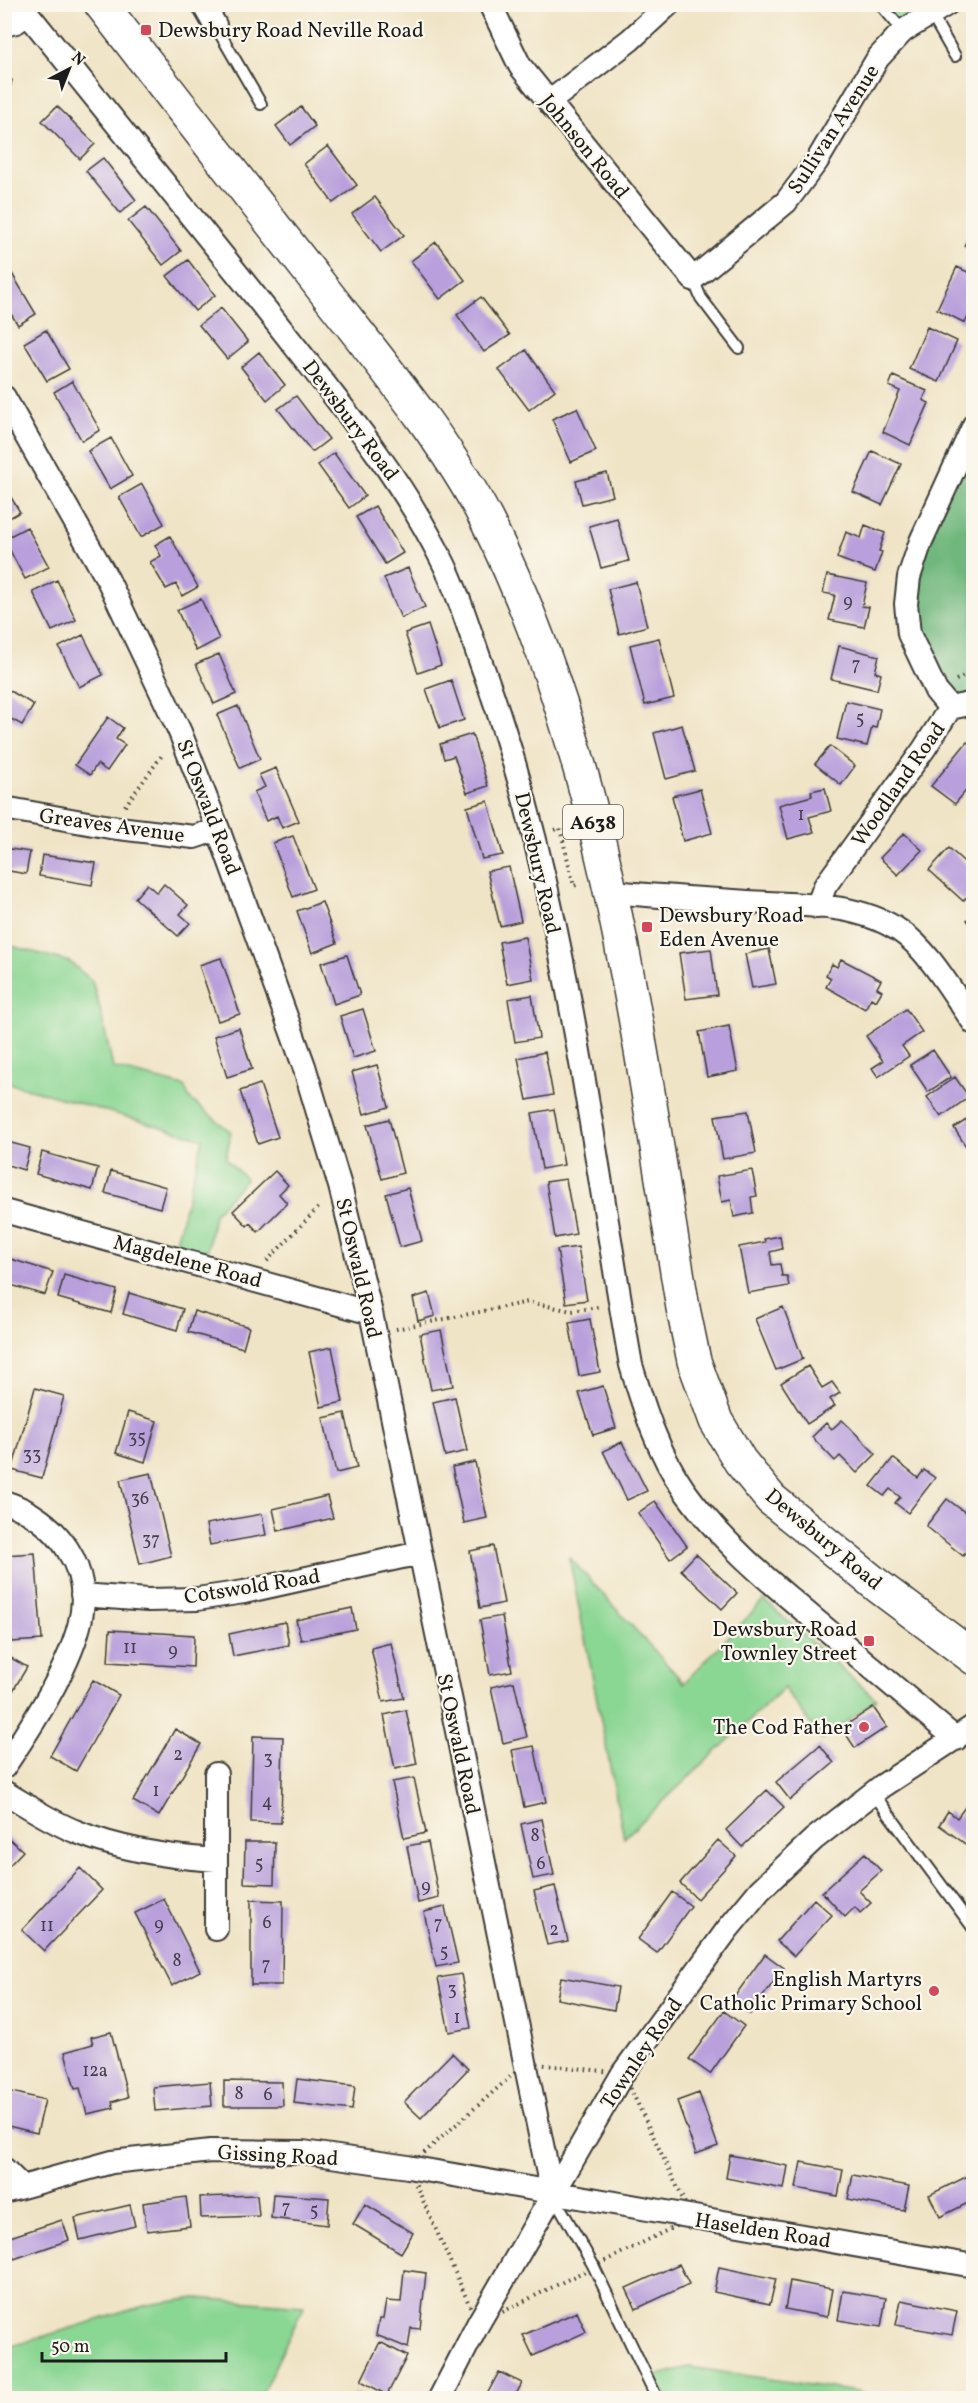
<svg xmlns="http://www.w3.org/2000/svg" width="978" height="2403" font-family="Vollkorn,serif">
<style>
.green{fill:#8ad693;stroke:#537958;stroke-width:1.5}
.forest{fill:#6fb77d;stroke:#466a4c;stroke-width:1.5}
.building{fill:#b9a0dc}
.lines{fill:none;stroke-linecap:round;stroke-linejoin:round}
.service-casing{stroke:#3c3a36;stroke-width:14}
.minor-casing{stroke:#3c3a36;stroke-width:26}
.trunk-casing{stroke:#3c3a36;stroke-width:36}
.path{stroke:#3c3a36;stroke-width:4;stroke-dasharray:1.5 4.5;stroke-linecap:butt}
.service{stroke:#fff;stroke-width:10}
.minor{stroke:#fff;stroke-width:22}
.trunk{stroke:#fff;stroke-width:33}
.poi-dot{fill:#d1495b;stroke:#fbf7ec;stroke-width:2}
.labels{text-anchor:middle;stroke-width:4.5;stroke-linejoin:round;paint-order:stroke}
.number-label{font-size:18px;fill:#433d4c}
.shield{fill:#fbf7ec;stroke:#5f5e5a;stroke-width:1.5}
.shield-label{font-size:20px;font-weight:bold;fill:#1c1c1c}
.poi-label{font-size:21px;fill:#1c1c1c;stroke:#fbf7ec;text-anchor:end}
.street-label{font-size:21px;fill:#1c1c1c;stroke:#fbf7ec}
</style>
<rect width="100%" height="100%" fill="#fbf7ec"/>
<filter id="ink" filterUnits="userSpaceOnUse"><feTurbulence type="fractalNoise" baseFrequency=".0167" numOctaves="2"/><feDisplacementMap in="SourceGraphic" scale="12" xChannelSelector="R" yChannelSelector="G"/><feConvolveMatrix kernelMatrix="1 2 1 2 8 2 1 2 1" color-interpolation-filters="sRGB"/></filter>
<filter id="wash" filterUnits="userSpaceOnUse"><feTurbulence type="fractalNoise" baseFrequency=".008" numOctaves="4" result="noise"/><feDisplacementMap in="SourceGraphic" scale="24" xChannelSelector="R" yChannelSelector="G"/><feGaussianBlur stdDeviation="1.35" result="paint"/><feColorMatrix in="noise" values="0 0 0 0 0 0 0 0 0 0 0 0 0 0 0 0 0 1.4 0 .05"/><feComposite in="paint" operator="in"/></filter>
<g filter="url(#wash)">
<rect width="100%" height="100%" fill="#f0e4c6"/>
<path class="green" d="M 880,5 L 947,5 L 903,31 Z
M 4,944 L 70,962 L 92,981 L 100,1009 L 113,1068 L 184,1086 L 190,1099 L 231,1132 L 226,1159 L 246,1179 L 214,1214 L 205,1266 L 172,1257 L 203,1139 L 5,1082 Z
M 569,1557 L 684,1683 L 764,1600 L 876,1699 L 822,1740 L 784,1688 L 624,1838 Z
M 196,2298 L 304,2306 L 260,2398 L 5,2398 L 5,2348 L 147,2305 Z
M 689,2367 L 897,2398 L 666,2398 L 654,2376 Z"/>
<path class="forest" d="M 973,425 L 973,703 L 950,708 L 906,604 Z"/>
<g id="blocks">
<path class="building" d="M 4,78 L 12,80 L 7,101 L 4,101 Z
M 57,106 L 95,144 L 80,159 L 42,121 Z
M 301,107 L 315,126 L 290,145 L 276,126 Z
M 328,146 L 357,185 L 333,203 L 304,164 Z
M 103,158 L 136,200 L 120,213 L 86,171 Z
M 375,197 L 404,235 L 381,252 L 352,214 Z
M 146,207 L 181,251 L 163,265 L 128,221 Z
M 974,226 L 974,251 L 964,246 Z
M 436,242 L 465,280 L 440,299 L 411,261 Z
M 188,260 L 215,295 L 195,311 L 167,276 Z
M 8,267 L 36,314 L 18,325 L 4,303 L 4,269 Z
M 957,267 L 974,275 L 974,305 L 965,323 L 937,309 Z
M 481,297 L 510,335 L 484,352 L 457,315 Z
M 221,308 L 248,342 L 227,359 L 199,325 Z
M 927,327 L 957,341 L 939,382 L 909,369 Z
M 46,330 L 69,369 L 47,381 L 24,343 Z
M 526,350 L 555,390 L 529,410 L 499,370 Z
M 259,352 L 285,385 L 267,400 L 241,367 Z
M 893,376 L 927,391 L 923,400 L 929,403 L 910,445 L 883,432 L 900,391 L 889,386 Z
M 72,381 L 100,430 L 82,441 L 54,392 Z
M 296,396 L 329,439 L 312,452 L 278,409 Z
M 577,408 L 596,451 L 571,462 L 552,419 Z
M 111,438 L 132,476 L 110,489 L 88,451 Z
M 872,451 L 901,464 L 882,505 L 853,492 Z
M 334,453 L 365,496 L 349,508 L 318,465 Z
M 607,473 L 613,496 L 582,504 L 576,481 Z
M 142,484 L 164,524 L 141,537 L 119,497 Z
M 4,486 L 20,512 L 4,521 Z
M 375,506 L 403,553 L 385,564 L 356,517 Z
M 617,518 L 629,561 L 601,568 L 589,526 Z
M 865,525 L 885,533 L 879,551 L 882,552 L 875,572 L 837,558 L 846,532 L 861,538 Z
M 27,527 L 49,567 L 25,579 L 4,539 Z
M 170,536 L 198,587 L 182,596 L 176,584 L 166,589 L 150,562 L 161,556 L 155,545 Z
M 408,568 L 425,607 L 401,618 L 384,578 Z
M 827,575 L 867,583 L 862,606 L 869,607 L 864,627 L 829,620 L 835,595 L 823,593 Z
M 57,580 L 76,620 L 52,631 L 33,592 Z
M 636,582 L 647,626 L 619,634 L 608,589 Z
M 201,599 L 219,639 L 196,651 L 177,610 Z
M 428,625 L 441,665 L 418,673 L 405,633 Z
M 83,635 L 103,675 L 79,687 L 59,647 Z
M 659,638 L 674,698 L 645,705 L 630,645 Z
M 839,646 L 879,656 L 875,672 L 881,674 L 877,690 L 831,679 Z
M 219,654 L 236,694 L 214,704 L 196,664 Z
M 451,680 L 464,720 L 440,728 L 426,689 Z
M 4,687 L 34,705 L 22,725 L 4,715 Z
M 846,701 L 880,709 L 876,728 L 872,727 L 867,746 L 837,739 Z
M 238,706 L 260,759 L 240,768 L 217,715 Z
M 108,717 L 123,728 L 116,739 L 125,745 L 107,771 L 97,764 L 90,775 L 75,765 Z
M 682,725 L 695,771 L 666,779 L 654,733 Z
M 472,734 L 488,786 L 467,793 L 454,756 L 444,759 L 440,744 Z
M 967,742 L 974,747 L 974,781 L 955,804 L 931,786 Z
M 830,746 L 855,766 L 841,785 L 815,764 Z
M 276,768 L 299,821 L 282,828 L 277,816 L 266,821 L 254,792 L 265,787 L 259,775 Z
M 825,788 L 831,811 L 809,817 L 814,832 L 788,839 L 779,805 L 812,796 L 811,791 Z
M 700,789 L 712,833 L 683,841 L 672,796 Z
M 488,801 L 503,855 L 482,859 L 467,807 Z
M 904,833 L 922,850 L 898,875 L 880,858 Z
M 293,836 L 314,889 L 293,897 L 273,843 Z
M 4,848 L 30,852 L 26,874 L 4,870 Z
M 949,848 L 974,871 L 974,890 L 963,901 L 929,870 Z
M 42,855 L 96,863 L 92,885 L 39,876 Z
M 509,867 L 521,921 L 500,926 L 487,871 Z
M 147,884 L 157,893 L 164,884 L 188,905 L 180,914 L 190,923 L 178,936 L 135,898 Z
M 322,902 L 337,943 L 312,953 L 297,911 Z
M 974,915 L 974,929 L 967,920 Z
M 525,937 L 533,979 L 507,984 L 499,942 Z
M 711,949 L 717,995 L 686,999 L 679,953 Z
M 769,949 L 776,984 L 752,988 L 745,954 Z
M 347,955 L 360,995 L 334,1004 L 321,963 Z
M 221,958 L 240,1014 L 218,1021 L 199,965 Z
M 841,959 L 881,980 L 877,988 L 882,991 L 876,1001 L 871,998 L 865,1009 L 826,987 L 831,978 L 826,975 L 832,964 L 837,967 Z
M 532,995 L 539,1038 L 515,1042 L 508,999 Z
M 363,1009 L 376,1051 L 353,1058 L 340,1016 Z
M 906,1009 L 922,1032 L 902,1046 L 909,1056 L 878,1077 L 872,1068 L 883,1061 L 866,1036 Z
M 729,1026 L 738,1071 L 707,1077 L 699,1032 Z
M 239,1028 L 252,1069 L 227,1077 L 214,1036 Z
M 933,1050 L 951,1077 L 928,1092 L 910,1065 Z
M 545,1052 L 553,1095 L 527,1100 L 518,1058 Z
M 377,1065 L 389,1107 L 364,1114 L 352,1072 Z
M 955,1077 L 969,1097 L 941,1117 L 927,1097 Z
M 260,1084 L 278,1137 L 258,1144 L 240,1091 Z
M 554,1109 L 564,1165 L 542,1169 L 532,1113 Z
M 748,1111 L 756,1153 L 723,1159 L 715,1116 Z
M 974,1115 L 974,1144 L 967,1148 L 954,1128 Z
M 389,1119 L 403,1173 L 382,1179 L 367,1125 Z
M 4,1141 L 30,1148 L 24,1170 L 4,1164 Z
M 42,1152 L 98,1168 L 92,1190 L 36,1174 Z
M 752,1170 L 757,1196 L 751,1197 L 753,1213 L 734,1217 L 731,1200 L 722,1202 L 717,1176 Z
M 111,1171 L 166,1187 L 160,1208 L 105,1193 Z
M 275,1171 L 288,1185 L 279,1194 L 287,1203 L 258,1232 L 250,1223 L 247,1226 L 233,1211 Z
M 566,1179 L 576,1234 L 555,1238 L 546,1182 Z
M 408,1188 L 422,1241 L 400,1247 L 386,1194 Z
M 780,1236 L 782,1249 L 770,1252 L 772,1265 L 780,1264 L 782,1276 L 787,1276 L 789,1286 L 748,1293 L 739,1247 L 765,1242 L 764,1239 Z
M 578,1247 L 587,1300 L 566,1303 L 557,1250 Z
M 4,1257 L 53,1272 L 45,1295 L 4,1283 Z
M 64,1275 L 117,1290 L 111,1313 L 58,1298 Z
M 129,1293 L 183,1309 L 177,1330 L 123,1314 Z
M 429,1293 L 435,1316 L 418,1321 L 413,1298 Z
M 783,1307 L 803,1359 L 776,1370 L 755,1319 Z
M 194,1311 L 249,1327 L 243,1348 L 188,1332 Z
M 590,1319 L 600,1372 L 579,1376 L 569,1323 Z
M 441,1330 L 453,1386 L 431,1390 L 420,1334 Z
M 332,1347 L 343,1402 L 321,1407 L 309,1352 Z
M 808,1366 L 822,1388 L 832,1382 L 840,1393 L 830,1399 L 835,1406 L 807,1424 L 781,1383 Z
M 603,1386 L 616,1428 L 593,1435 L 579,1393 Z
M 35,1388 L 64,1396 L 42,1478 L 12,1470 Z
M 455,1397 L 467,1451 L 445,1456 L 433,1402 Z
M 128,1412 L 157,1421 L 145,1462 L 116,1453 Z
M 345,1413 L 357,1468 L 336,1473 L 323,1418 Z
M 842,1420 L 876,1454 L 857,1473 L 840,1456 L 835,1461 L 812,1437 L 826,1423 L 832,1429 Z
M 622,1442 L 647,1491 L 627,1500 L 603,1451 Z
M 893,1458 L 918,1478 L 924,1470 L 935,1478 L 908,1513 L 895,1503 L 900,1497 L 890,1489 L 884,1496 L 871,1486 Z
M 475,1462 L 487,1518 L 464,1523 L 452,1467 Z
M 151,1473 L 171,1556 L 140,1564 L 120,1480 Z
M 327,1496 L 333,1518 L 278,1531 L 273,1509 Z
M 947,1499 L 974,1519 L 974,1542 L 963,1556 L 926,1526 Z
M 655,1501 L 687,1546 L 670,1559 L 638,1513 Z
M 262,1514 L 266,1535 L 210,1545 L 206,1524 Z
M 493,1546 L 504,1603 L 480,1608 L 470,1551 Z
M 35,1553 L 42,1640 L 11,1642 L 4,1555 Z
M 696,1554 L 737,1593 L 722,1609 L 681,1570 Z
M 352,1608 L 356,1629 L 301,1640 L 296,1620 Z
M 502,1616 L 512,1671 L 490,1675 L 480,1620 Z
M 285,1622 L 289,1645 L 233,1656 L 229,1634 Z
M 110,1630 L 194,1635 L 193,1667 L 108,1662 Z
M 391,1643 L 404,1698 L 383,1702 L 371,1648 Z
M 4,1654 L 27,1667 L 4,1706 Z
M 93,1680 L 119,1695 L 76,1771 L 50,1756 Z
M 514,1682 L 527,1737 L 503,1743 L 491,1687 Z
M 873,1707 L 887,1727 L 855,1748 L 842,1728 Z
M 406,1710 L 417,1764 L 395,1769 L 384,1715 Z
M 175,1729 L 201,1744 L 159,1816 L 133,1801 Z
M 253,1736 L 283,1737 L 281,1823 L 251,1822 Z
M 820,1745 L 834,1763 L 790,1800 L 776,1782 Z
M 534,1746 L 546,1802 L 524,1807 L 512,1750 Z
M 414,1778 L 426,1833 L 404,1838 L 392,1782 Z
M 767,1790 L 784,1807 L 742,1847 L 726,1830 Z
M 974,1795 L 974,1850 L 939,1825 L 948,1811 L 957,1818 Z
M 542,1819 L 554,1875 L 533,1879 L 521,1824 Z
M 4,1834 L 23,1851 L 4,1871 Z
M 718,1840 L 736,1856 L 697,1899 L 680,1883 Z
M 245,1842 L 275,1842 L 274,1884 L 244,1883 Z
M 428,1842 L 439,1898 L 418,1903 L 407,1846 Z
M 865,1853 L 881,1871 L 859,1891 L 871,1903 L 860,1913 L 855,1907 L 845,1917 L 822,1892 Z
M 80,1868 L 102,1890 L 44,1951 L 22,1930 Z
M 555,1886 L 568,1941 L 547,1945 L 534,1891 Z
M 672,1892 L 691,1906 L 657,1953 L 638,1939 Z
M 164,1899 L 200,1971 L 172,1986 L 135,1913 Z
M 814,1899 L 832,1915 L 794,1956 L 777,1941 Z
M 251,1900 L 283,1901 L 282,1985 L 251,1985 Z
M 445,1907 L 458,1963 L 436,1967 L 424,1912 Z
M 765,1954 L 784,1968 L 750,2014 L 732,2000 Z
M 461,1974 L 471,2028 L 449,2032 L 438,1978 Z
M 561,1977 L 618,1987 L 614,2010 L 557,1999 Z
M 724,2011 L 744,2026 L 710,2074 L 689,2059 Z
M 111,2032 L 128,2097 L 112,2102 L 114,2108 L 87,2114 L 80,2088 L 75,2089 L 65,2052 L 93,2044 L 91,2037 Z
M 452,2053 L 468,2069 L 421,2118 L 404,2102 Z
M 297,2079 L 355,2086 L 352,2110 L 294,2103 Z
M 224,2081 L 282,2082 L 283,2106 L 224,2106 Z
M 210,2082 L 212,2106 L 155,2111 L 153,2087 Z
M 4,2090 L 45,2100 L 37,2133 L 4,2125 Z
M 699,2093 L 718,2146 L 696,2154 L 677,2101 Z
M 730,2155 L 788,2166 L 784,2189 L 726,2178 Z
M 801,2162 L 843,2170 L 838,2196 L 796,2188 Z
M 974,2173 L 974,2200 L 940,2217 L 929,2195 Z
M 853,2175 L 909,2186 L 904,2210 L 848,2199 Z
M 273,2194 L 329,2198 L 327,2225 L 271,2218 Z
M 257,2195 L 259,2216 L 201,2218 L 200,2197 Z
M 186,2197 L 190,2226 L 147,2231 L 143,2203 Z
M 365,2204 L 413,2233 L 401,2253 L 353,2224 Z
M 130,2205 L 135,2226 L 80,2240 L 75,2218 Z
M 62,2220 L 69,2240 L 14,2259 L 7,2238 Z
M 679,2264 L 689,2284 L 636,2309 L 626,2288 Z
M 719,2267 L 776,2279 L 770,2304 L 714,2292 Z
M 404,2270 L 426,2273 L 420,2329 L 411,2328 L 408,2348 L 376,2335 L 379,2319 L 383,2319 L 386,2301 L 401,2302 Z
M 790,2281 L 832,2289 L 827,2317 L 785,2309 Z
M 843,2291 L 886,2298 L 881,2327 L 838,2320 Z
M 901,2300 L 957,2311 L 952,2335 L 896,2325 Z
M 577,2312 L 586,2332 L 533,2356 L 523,2335 Z
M 380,2342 L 407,2356 L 387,2395 L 361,2381 Z
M 499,2372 L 522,2383 L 514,2398 L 485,2398 Z
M 355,2393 L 366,2398 L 352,2398 Z"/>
</g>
</g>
<g filter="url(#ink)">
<use href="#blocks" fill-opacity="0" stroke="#3c3a36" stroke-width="1.5"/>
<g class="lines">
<defs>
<path id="service" d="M 880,4 L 903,31
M 931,14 L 955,56
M 215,25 L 261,104
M 693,279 L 701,298 L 739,348
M 873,1793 L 974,1929
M 552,2193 L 593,2265 L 657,2398"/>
<path id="minor" d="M 20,4 C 106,110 191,215 275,321 C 336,399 398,472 442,560 C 458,591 468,627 480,660 C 564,886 589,1129 631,1365 C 644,1408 658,1453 684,1490 C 722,1543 771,1583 820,1624 C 865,1662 911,1701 956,1739
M 203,4 L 215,25
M 490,4 L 520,66 L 693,279 L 786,202 L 817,161 L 878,58 L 903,31 L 947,4
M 4,25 L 16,22 L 28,14
M 549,102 L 630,40 L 669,4
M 4,397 L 108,580 L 180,732 L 218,829 L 304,1066 L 340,1186 L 371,1313 L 552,2193
M 950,708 L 974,703
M 4,808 L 110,827 L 194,837 L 218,829
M 611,892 C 657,896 702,899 748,902 C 798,905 857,902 900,931 C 929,950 953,994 974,1023
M 817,907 L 825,886 L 924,749 L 950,708 L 936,691 L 909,634 L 906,604 L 909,577 L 921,541 L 974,425
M 4,1211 L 371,1313
M 4,1502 C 57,1518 95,1570 79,1626 C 67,1672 31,1727 4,1767
M 82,1595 L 148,1600 L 197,1599 L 244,1592 L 420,1553
M 216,1774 L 216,1929
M 4,1792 C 28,1806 51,1822 77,1832 C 121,1850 169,1857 216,1860
M 4,2169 L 21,2186
M 4,2192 L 112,2162 L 211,2151 L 303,2152 L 408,2167 L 974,2266
M 440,2398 L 478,2324 L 623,2073 L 727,1930 L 760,1890 L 814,1839 L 882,1786 L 974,1726"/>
<path id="trunk" d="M 101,4 C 176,101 251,197 327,294 C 381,363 447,442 487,521 C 607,761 639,1046 683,1308 L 694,1361 L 716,1421 L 740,1461 L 771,1499 L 878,1586 L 974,1658"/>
</defs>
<use href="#service" class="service-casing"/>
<use href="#minor" class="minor-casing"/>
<use href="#trunk" class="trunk-casing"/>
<path class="path" d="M 956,680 L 974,671
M 125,806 L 163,754
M 555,830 L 560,828 L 574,886 L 579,884
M 267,1261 L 320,1206
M 396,1329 L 528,1302 L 572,1311 L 598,1307
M 526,2063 L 623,2073 L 692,2218 L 478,2324 L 408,2167 Z"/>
<use href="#service" class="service"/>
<use href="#minor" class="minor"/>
<use href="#trunk" class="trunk"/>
</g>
</g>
<g class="poi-dot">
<rect x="140" y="24" width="12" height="12" rx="3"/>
<rect x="641" y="921" width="12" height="12" rx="3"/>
<rect x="863" y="1635" width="12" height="12" rx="3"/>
<circle cx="864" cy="1727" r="6"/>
<circle cx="934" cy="1991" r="6"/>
</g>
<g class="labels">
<g class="number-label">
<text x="848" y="607">9</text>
<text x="856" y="670">7</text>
<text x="860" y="724">5</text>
<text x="801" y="820">1</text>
<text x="137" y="1443">35</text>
<text x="32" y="1460">33</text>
<text x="140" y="1504">36</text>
<text x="151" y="1545">37</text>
<text x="130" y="1653">11</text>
<text x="173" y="1656">9</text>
<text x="178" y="1760">2</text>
<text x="268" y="1764">3</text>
<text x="156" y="1796">1</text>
<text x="267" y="1807">4</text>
<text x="535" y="1841">8</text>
<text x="259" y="1869">5</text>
<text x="541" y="1869">6</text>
<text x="426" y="1892">9</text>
<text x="267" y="1928">6</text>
<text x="438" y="1929">7</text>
<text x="159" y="1930">9</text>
<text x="47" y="1931">11</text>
<text x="554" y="1935">2</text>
<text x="444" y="1957">5</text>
<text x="177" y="1966">8</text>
<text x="266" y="1970">7</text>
<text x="452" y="1995">3</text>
<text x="457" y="2023">1</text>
<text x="95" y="2076">12a</text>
<text x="239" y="2099">8</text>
<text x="268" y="2100">6</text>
<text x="286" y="2213">7</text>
<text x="314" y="2216">5</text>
</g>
<rect class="shield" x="563" y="805" width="60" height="34" rx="4.5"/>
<g class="shield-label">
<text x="593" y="829">A638</text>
</g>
<g class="poi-label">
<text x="158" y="37" text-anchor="start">Dewsbury Road Neville Road</text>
<text x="659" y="922" text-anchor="start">Dewsbury Road<tspan x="659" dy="24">Eden Avenue</tspan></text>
<text x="857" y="1636">Dewsbury Road<tspan x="857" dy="24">Townley Street</tspan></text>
<text x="852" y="1734">The Cod Father</text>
<text x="922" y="1986">English Martyrs<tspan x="922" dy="24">Catholic Primary School</tspan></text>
</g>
<g class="street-label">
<text transform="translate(833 129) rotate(-57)" y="7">Sullivan Avenue</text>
<text transform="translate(585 146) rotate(51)" y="7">Johnson Road</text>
<text transform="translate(351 420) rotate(53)" y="7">Dewsbury Road</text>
<text transform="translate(898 784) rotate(-55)" y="7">Woodland Road</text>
<text transform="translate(209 807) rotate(69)" y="7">St Oswald Road</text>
<text transform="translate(112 825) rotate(8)" y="7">Greaves Avenue</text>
<text transform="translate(538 863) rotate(77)" y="7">Dewsbury Road</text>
<text transform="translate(188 1261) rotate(15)" y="7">Magdelene Road</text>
<text transform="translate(359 1268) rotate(77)" y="7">St Oswald Road</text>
<text transform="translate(824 1539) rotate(40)" y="7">Dewsbury Road</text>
<text transform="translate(252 1586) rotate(-9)" y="7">Cotswold Road</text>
<text transform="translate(459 1744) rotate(78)" y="7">St Oswald Road</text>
<text transform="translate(641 2053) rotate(-56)" y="7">Townley Road</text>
<text transform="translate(278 2155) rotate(3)" y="7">Gissing Road</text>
<text transform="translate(763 2230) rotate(9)" y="7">Haselden Road</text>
</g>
</g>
<rect width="978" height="2403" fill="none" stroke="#fbf7ec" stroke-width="24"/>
<g transform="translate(69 69) rotate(42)" stroke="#fbf7ec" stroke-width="4.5" paint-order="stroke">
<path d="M0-4.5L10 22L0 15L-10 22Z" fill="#1c1c1c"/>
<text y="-9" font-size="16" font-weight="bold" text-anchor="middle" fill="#1c1c1c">N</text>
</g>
<path d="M42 2352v9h184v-9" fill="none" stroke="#1c1c1c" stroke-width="3"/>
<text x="51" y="2352" font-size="18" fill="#1c1c1c" stroke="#fbf7ec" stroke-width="4.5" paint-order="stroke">50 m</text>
</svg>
